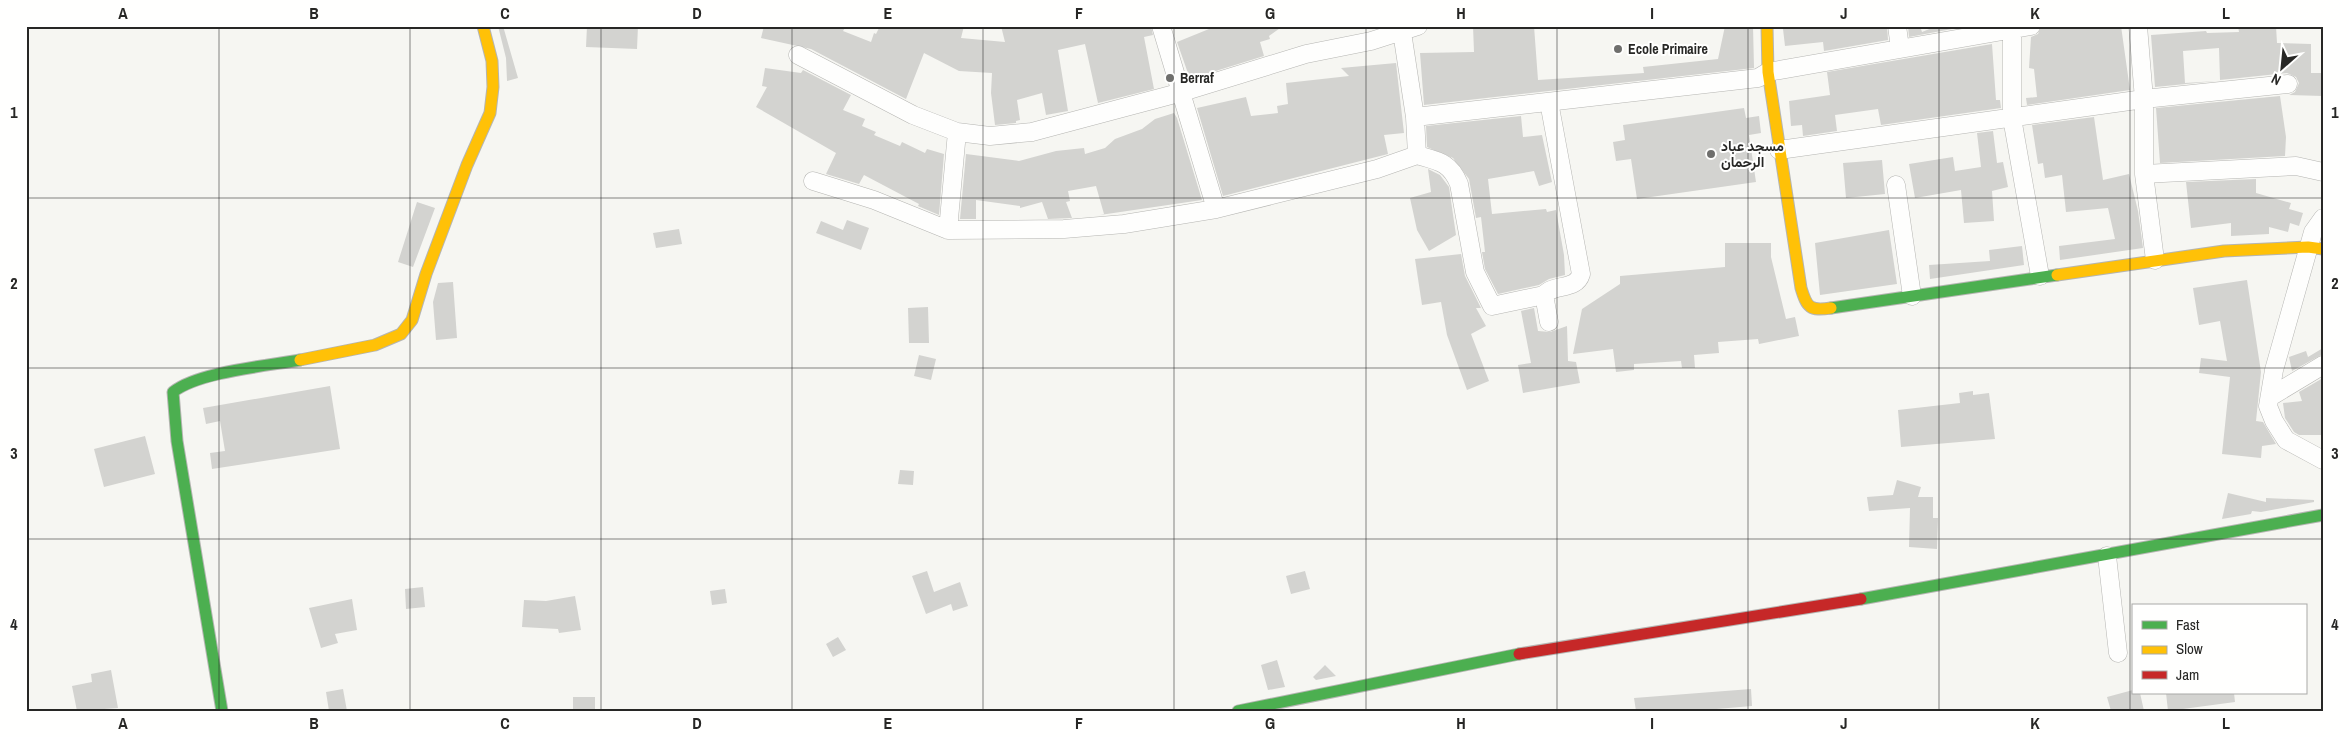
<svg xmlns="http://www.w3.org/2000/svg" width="2349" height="737" font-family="'Archivo Narrow',Vazirmatn,sans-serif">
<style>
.building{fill:#d3d3d0}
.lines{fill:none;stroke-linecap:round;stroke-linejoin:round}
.street-casing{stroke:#b5b5b2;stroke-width:19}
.fast-casing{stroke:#b5b5b2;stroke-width:13}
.slow-casing{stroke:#b5b5b2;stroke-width:13}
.jam-casing{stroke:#b5b5b2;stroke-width:13}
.street{stroke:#fefefd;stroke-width:18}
.fast{stroke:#4caf50;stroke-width:11}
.slow{stroke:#ffc107;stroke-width:11}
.jam{stroke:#c62828;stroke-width:11}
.grid{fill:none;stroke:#272725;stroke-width:1;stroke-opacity:0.55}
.poi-dot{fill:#6f6f6d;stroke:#fffffe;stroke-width:2}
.labels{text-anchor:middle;stroke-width:4;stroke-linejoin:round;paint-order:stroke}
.poi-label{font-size:14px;font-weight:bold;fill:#272725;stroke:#fffffe;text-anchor:start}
.neatline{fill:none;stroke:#272725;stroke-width:2}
.grid-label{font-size:16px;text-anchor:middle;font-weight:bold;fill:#272725}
</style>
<rect width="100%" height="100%" fill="#f6f6f2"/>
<path class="building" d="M 498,26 L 503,26 L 518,78 L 507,81 L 506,58 Z
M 587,26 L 638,26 L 637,49 L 586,47 Z
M 764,26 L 846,26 L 843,31 L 871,42 L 874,33 L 876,34 L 880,26 L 964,26 L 961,38 L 1005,42 L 1001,26 L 1151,26 L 1153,35 L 1144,37 L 1154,89 L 1098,103 L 1085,44 L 1058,50 L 1068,111 L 1046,115 L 1042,93 L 1017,100 L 1020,120 L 1016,121 L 1016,123 L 995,125 L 991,93 L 992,73 L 959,71 L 924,53 L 906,99 L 811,49 L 761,38 Z
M 1224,26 L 1283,26 L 1269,36 L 1270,39 L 1260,42 L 1264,56 L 1190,79 L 1177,42 L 1209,29 Z
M 1473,26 L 1534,26 L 1538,80 L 1644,73 L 1643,67 L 1718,59 L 1725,26 L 1753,26 L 1754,68 L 1424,105 L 1420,53 L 1474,52 Z
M 1808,26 L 1887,26 L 1888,40 L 1824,51 L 1823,42 L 1785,46 L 1783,29 Z
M 1908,26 L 1920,26 L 1922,32 L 1937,26 L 1968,26 L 1909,37 Z
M 2041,26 L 2121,26 L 2130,90 L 2027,105 L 2026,98 L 2037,97 L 2034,69 L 2029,68 L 2031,37 L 2038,34 Z
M 2238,26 L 2276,26 L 2277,43 L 2311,44 L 2311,73 L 2323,73 L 2323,96 L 2289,95 L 2295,92 L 2299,83 L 2296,77 L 2287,73 L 2220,80 L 2219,48 L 2183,51 L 2185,83 L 2217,81 L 2155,87 L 2151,35 L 2206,31 L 2207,33 L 2239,32 Z
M 1992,44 L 1996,100 L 2000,100 L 2001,108 L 1881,125 L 1878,109 L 1835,115 L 1837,131 L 1803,136 L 1802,125 L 1791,126 L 1789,101 L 1830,95 L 1827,72 Z
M 1396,63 L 1404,133 L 1384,135 L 1388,154 L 1223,196 L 1197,108 L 1246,97 L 1251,116 L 1278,113 L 1277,106 L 1288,104 L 1286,83 L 1349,76 L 1341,68 Z
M 765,68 L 801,73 L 803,70 L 851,95 L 843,110 L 865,119 L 862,126 L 876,132 L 874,135 L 900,146 L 902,142 L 925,153 L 927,149 L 944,154 L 939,215 L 918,206 L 919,204 L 864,175 L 859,184 L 826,174 L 836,153 L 756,107 L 767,87 L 762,86 Z
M 2280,96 L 2286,137 L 2285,156 L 2160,163 L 2156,108 Z
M 1744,108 L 1746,118 L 1759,116 L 1761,133 L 1749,135 L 1756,182 L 1637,199 L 1631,159 L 1616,161 L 1613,142 L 1625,140 L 1623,125 Z
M 1174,113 L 1177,118 L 1202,200 L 1100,215 L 1104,214 L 1096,186 L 1068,191 L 1070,201 L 1066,202 L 1072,218 L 1048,219 L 1042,202 L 1020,208 L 1020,206 L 976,200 L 976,219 L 960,219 L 966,154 L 1019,161 L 1056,151 L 1084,148 L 1085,154 L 1105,148 L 1115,139 L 1142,129 L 1155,119 Z
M 1521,116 L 1523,137 L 1542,135 L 1552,182 L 1539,186 L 1534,171 L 1488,179 L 1492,214 L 1546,209 L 1547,212 L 1556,210 L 1564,255 L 1565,275 L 1549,279 L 1539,285 L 1498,294 L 1485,269 L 1482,252 L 1485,252 L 1481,217 L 1476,218 L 1469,179 L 1453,158 L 1427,147 L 1426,126 Z
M 2094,117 L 2103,180 L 2129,174 L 2138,211 L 2143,248 L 2060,260 L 2059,246 L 2115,239 L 2108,208 L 2066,212 L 2062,175 L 2045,178 L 2043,163 L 2038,164 L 2032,125 Z
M 1993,131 L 1997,163 L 2003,162 L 2008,187 L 1992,191 L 1994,221 L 1964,223 L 1961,190 L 1915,198 L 1909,164 L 1953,157 L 1955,171 L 1981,167 L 1977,133 Z
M 1882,160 L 1885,194 L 1846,198 L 1843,163 Z
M 1428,169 L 1440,175 L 1449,187 L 1456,235 L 1429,251 L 1417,230 L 1410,198 L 1431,192 Z
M 2256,179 L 2256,193 L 2291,203 L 2289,209 L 2303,213 L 2299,226 L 2290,223 L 2288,232 L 2269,227 L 2269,234 L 2231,236 L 2231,223 L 2191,228 L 2186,182 Z
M 417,202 L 435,208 L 413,267 L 398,262 Z
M 847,220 L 869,228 L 861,250 L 816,233 L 821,221 L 843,230 Z
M 679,229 L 682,244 L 656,248 L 653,233 Z
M 1889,230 L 1897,284 L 1820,295 L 1815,243 Z
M 1725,243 L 1771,243 L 1771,257 L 1786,319 L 1795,317 L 1799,336 L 1759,344 L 1758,339 L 1718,342 L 1719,353 L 1694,355 L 1695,368 L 1682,368 L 1681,361 L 1634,364 L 1634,370 L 1616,372 L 1613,349 L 1573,354 L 1582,309 L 1620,284 L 1620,276 L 1725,267 Z
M 2022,246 L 2024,265 L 1930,279 L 1929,265 L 1990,261 L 1989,250 Z
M 1461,254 L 1465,276 L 1481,308 L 1476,308 L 1486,326 L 1471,334 L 1489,381 L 1467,390 L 1447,335 L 1441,302 L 1422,305 L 1415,259 Z
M 2247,280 L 2261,372 L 2256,421 L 2263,422 L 2276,444 L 2262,446 L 2261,458 L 2222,454 L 2230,377 L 2199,373 L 2201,358 L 2227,361 L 2220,321 L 2199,325 L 2193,288 Z
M 453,282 L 457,338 L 436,340 L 433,302 L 438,283 Z
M 928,307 L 929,343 L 909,343 L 908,308 Z
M 1534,308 L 1538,331 L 1550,332 L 1567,326 L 1568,361 L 1576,362 L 1580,383 L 1523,393 L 1518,365 L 1531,363 L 1521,311 Z
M 2323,348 L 2323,354 L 2292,371 L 2289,357 L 2306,351 L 2308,357 Z
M 919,355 L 936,359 L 931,380 L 914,376 Z
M 2323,378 L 2323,435 L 2299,435 L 2294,432 L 2285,418 L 2283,403 L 2302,401 L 2299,392 Z
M 330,386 L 340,449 L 212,469 L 210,453 L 225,451 L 220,421 L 206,424 L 203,408 Z
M 1973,391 L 1973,395 L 1989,393 L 1995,439 L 1901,447 L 1898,410 L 1960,403 L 1959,393 Z
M 145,436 L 155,474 L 104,487 L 94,449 Z
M 900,470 L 914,471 L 913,485 L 898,484 Z
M 1897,480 L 1921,487 L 1918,497 L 1933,497 L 1933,518 L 1938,518 L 1937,549 L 1909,547 L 1910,508 L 1869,511 L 1867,497 L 1893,495 Z
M 2228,493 L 2266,502 L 2266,498 L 2314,500 L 2314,502 L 2261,512 L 2252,511 L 2251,514 L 2222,519 Z
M 927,571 L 934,592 L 960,582 L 968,606 L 953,611 L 951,604 L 926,614 L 912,576 Z
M 1305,571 L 1310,589 L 1291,594 L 1286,576 Z
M 423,587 L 425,607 L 406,609 L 405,589 Z
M 725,589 L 727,603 L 712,605 L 710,591 Z
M 575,596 L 581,630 L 559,633 L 558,629 L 522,627 L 524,600 L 546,601 Z
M 352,599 L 357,630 L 335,634 L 338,643 L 321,648 L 309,608 Z
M 838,637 L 846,650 L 833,657 L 826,644 Z
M 1277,660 L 1285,687 L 1268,690 L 1261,665 Z
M 1325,665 L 1336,676 L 1316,680 L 1313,677 Z
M 111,670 L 118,708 L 77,711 L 72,686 L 92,682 L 91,674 Z
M 343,689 L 347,711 L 329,711 L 326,692 Z
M 1751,689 L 1752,706 L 1693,711 L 1636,711 L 1634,698 Z
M 2133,690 L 2133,693 L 2140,693 L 2144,711 L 2111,711 L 2107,697 Z
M 2166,693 L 2234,693 L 2235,702 L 2168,711 Z
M 573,697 L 595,697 L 595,711 L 573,711 Z"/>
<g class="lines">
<defs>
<path id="street" d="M 1161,26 L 1216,209
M 1897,26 L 1900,48
M 2012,26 L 2012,118 L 2040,276
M 2138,26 L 2144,99 L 2144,174 L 2155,260
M 798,55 L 913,115 L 957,132 L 990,136 L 1032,132 L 1186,91 L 1306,54 L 1371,41 L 1418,26
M 1415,117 L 1758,78 L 1768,72 L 2031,26
M 1779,150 L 2144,99 L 2288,84
M 1417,155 C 1438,161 1450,162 1459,184 L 1475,272 L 1492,306 L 1544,295
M 2144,174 L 2296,166 L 2323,172
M 813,181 L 874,200 L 948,230 L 957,132
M 1896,185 L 1912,296
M 2323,218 L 2313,232 L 2274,370 L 2268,406 L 2274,421 L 2286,440 L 2323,460
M 948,230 L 1064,229 L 1124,224 L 1216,209 L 1377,169 L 1417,155 L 1415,117 L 1402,32
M 1549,322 L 1544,295 C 1554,283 1576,291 1581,274 L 1549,102
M 2270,397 L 2323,365
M 2107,556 L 2118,653"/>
<path id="fast" d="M 1831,308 L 2057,275
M 1861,599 L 2323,515
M 222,711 L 177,441 L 173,392 C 198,372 266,366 300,360
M 1238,711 L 1519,654"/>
<path id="slow" d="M 1767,26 L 1768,72 L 1801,288 C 1807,308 1810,311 1831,308
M 2057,275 L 2224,251 L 2308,247 L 2323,249
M 300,360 L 375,345 L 401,334 L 412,320 L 426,274 L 467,165 L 490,113 L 493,87 L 492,61 L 483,26"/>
<path id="jam" d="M 1519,654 L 1861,599"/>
</defs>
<use href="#street" class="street-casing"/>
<use href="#fast" class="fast-casing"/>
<use href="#slow" class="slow-casing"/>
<use href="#jam" class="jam-casing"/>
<use href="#street" class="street"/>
<use href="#fast" class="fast"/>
<use href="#slow" class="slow"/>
<use href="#jam" class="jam"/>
</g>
<path class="grid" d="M 219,26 L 219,711M 410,26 L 410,711M 601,26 L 601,711M 792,26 L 792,711M 983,26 L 983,711M 1174,26 L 1174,711M 1366,26 L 1366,711M 1557,26 L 1557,711M 1748,26 L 1748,711M 1939,26 L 1939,711M 2130,26 L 2130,711M 26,198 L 2323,198M 26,368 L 2323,368M 26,539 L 2323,539"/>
<g class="poi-dot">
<circle cx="1618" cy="49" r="5"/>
<circle cx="1170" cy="78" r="5"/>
<circle cx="1711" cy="154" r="5"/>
</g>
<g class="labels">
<g class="poi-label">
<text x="1628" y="54">Ecole Primaire</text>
<text x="1180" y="83">Berraf</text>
<text x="1721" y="151">مسجد عباد<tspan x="1721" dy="16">الرحمان</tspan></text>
</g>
</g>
<rect width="2349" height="737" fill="none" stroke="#fffffe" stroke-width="55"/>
<rect x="2132" y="604" width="175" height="90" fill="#fffffe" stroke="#a9a9a7"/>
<rect x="2142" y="621" width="25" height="8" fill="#4caf50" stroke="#a9a9a7"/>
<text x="2176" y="630" font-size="15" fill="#272725">Fast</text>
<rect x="2142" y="646" width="25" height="8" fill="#ffc107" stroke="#a9a9a7"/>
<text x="2176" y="654" font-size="15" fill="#272725">Slow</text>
<rect x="2142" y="671" width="25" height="8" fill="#c62828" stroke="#a9a9a7"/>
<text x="2176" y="680" font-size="15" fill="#272725">Jam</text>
<g transform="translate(2282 68) rotate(207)" stroke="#fffffe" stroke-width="4" paint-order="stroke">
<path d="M0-4L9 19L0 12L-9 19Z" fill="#272725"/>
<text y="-8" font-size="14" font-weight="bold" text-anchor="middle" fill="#272725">N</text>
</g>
<rect x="28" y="28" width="2294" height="682" class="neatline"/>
<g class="grid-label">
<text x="123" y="19">A</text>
<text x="314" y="19">B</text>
<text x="505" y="19">C</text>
<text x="697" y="19">D</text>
<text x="888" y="19">E</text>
<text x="1079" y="19">F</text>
<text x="1270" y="19">G</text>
<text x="1461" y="19">H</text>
<text x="1652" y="19">I</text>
<text x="1844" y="19">J</text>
<text x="2035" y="19">K</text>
<text x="2226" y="19">L</text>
<text x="14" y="118">1</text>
<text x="2335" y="118">1</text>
<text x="14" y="289">2</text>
<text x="2335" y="289">2</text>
<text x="14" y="459">3</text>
<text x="2335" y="459">3</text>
<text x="14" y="630">4</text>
<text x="2335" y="630">4</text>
<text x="123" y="729">A</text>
<text x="314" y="729">B</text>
<text x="505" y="729">C</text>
<text x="697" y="729">D</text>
<text x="888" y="729">E</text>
<text x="1079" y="729">F</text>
<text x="1270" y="729">G</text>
<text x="1461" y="729">H</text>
<text x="1652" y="729">I</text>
<text x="1844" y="729">J</text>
<text x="2035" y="729">K</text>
<text x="2226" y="729">L</text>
</g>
</svg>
